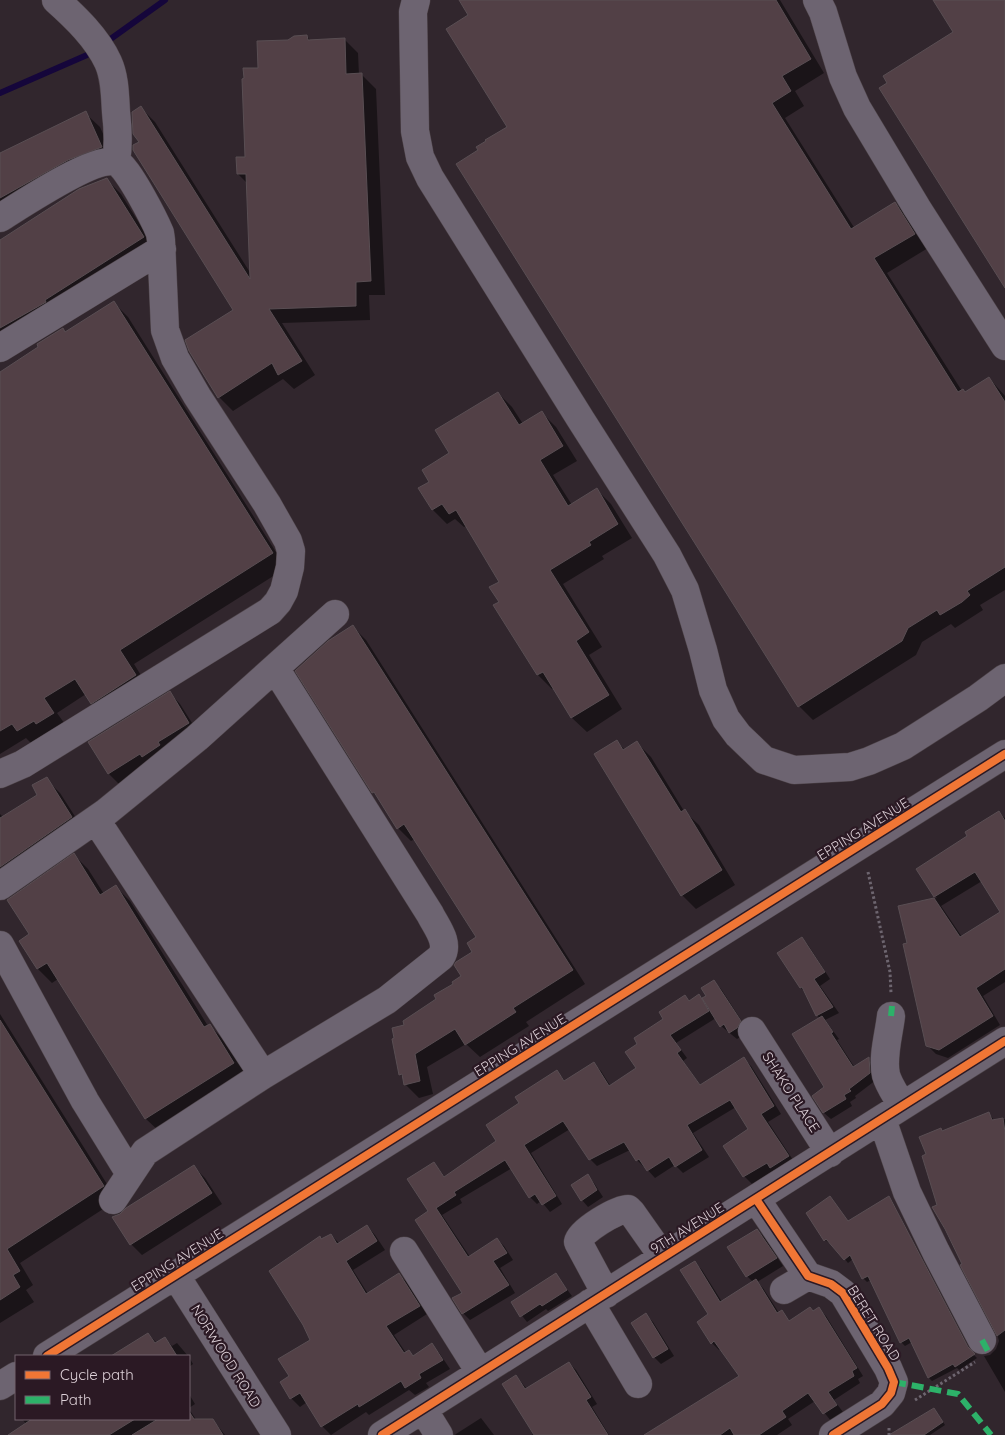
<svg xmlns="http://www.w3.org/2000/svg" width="1005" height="1435" font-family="Quicksand,sans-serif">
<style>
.shadow{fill:#0007;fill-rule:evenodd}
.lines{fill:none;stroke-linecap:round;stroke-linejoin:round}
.stream{stroke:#15063b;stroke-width:6}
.building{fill:#524046;stroke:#594e53}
.minor-casing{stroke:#4c4247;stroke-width:29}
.path{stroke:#6d656f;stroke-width:3;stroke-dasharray:2.5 2.5;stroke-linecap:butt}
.minor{stroke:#6d6471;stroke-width:28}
.quiet{stroke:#2db169;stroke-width:6;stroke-dasharray:12 6;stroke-linecap:butt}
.cycleway-casing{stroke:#2b1924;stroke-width:11}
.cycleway{stroke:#f07635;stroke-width:8}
.labels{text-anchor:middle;stroke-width:4.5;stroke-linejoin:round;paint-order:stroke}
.street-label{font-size:14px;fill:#ddd0d7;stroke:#2b1924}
</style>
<rect width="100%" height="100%" fill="#31262d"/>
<path class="shadow" d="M 460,0 L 780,0 L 824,73 L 795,91 L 804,106 L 785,118 L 855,229 L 895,203 L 909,217 L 928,248 L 887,273 L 962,391 L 965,393 L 989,378 L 1005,396 L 1005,590 L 980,605 L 983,610 L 955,628 L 951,624 L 922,642 L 916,655 L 813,720 L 799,706 L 480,150 L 509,127 L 470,16 Z
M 307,36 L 311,41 L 344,39 L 358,53 L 359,75 L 362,75 L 376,89 L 385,295 L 369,295 L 370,320 L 282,323 L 315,375 L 294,389 L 283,379 L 233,411 L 219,397 L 235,310 L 140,142 L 141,108 L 155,122 L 251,274 L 247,183 L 238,174 L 246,158 L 259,69 L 288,41 Z
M 85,113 L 100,127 L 115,161 L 0,219 L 0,154 Z
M 107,180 L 121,194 L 157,252 L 0,351 L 0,241 Z
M 114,303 L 128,317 L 286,568 L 134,664 L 150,690 L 106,717 L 92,703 L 86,694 L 57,713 L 67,727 L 33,745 L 26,738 L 0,754 L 0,373 L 15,365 L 63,330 L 66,333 Z
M 498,393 L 512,407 L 523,424 L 542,413 L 556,427 L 577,461 L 553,475 L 572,505 L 597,490 L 611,504 L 632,538 L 602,556 L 604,559 L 563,584 L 602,647 L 589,655 L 622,709 L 587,732 L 572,718 L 554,688 L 552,689 L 538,675 L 501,602 L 501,582 L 467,526 L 464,527 L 455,519 L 447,524 L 433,510 L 431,483 L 451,454 Z
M 353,627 L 366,640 L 585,984 L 526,1022 L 529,1026 L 480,1057 L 466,1044 L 427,1067 L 433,1094 L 419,1098 L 405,1084 L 404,1078 L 400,1074 L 405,1026 L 462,976 L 474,952 L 477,938 L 415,839 L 411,841 L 398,828 L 380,799 L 373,792 L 297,671 Z
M 170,693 L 180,704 L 199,734 L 119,784 L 109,774 Z
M 617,742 L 625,750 L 637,743 L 651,757 L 684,811 L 699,825 L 735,885 L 696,909 L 682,895 Z
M 46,779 L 60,793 L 85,832 L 0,887 L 0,814 L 4,818 L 39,795 Z
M 998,813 L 1005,818 L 1005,982 L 983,996 L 1000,1025 L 948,1058 L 936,1054 L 927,1045 L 900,907 L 937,898 L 935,896 L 969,836 ZM 982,881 L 1002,912 L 962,937 L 941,906 Z
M 74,855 L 88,869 L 104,894 L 116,887 L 130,901 L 208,1026 L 210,1026 L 224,1040 L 248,1077 L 161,1133 L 146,1119 L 58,979 L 52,983 L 38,969 L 20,941 L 30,934 Z
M 802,938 L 808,945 L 830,979 L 820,986 L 839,1013 L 825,1020 L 839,1039 L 837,1040 L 855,1068 L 869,1059 L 876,1065 L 876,1080 L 855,1096 L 856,1098 L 850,1102 L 852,1106 L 831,1119 L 824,1113 L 814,1096 L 826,1087 L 820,1019 L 817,1015 L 806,993 L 801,988 L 778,954 Z
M 714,982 L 721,989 L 747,1029 L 744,1035 L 737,1039 L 721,1026 L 716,1018 L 676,1043 L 687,1058 L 683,1061 L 701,1086 L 744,1059 L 751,1066 L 781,1114 L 768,1122 L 795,1163 L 778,1174 L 774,1170 L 752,1184 L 744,1176 L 725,1146 L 750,1130 L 736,1107 L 693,1133 L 709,1157 L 683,1173 L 675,1165 L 655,1178 L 645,1167 L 644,1167 L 637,1160 L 630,1150 L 597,1166 L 590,1159 L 570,1129 L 531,1153 L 562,1204 L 550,1212 L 541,1201 L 537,1204 L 530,1197 L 512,1168 L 460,1199 L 462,1203 L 442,1215 L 470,1257 L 497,1239 L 504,1246 L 513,1260 L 500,1268 L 515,1293 L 470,1320 L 463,1313 L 463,1293 L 430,1212 L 434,1163 L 445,1177 L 497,1142 L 521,1104 L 557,1071 L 566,1082 L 594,1064 L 601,1071 L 611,1087 L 637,1068 L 639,1044 L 685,997 L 690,1001 L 699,996 L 706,1004 Z
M 0,1014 L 117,1200 L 20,1263 L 33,1285 L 26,1290 L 34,1302 L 0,1323 Z
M 989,1114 L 995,1121 L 1005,1119 L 1005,1392 L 984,1356 L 990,1355 L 996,1349 L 999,1341 L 997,1333 L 934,1208 L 938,1205 L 928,1155 L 941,1130 L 943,1132 Z
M 194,1167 L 205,1178 L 222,1204 L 142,1255 L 131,1244 L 121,1215 Z
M 587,1176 L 594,1183 L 603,1197 L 588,1207 L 582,1200 Z
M 830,1197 L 848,1222 L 889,1197 L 892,1201 L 971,1352 L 977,1358 L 959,1370 L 957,1368 L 932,1381 L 929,1378 L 912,1342 L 905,1346 L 902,1343 L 871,1280 L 867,1282 L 863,1278 L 853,1259 L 848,1263 L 831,1242 L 829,1243 L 825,1240 Z
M 367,1226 L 375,1235 L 385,1250 L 353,1270 L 368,1294 L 399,1275 L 408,1283 L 427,1314 L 394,1335 L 406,1353 L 409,1351 L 414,1357 L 432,1345 L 440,1354 L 450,1369 L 426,1383 L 429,1387 L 415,1395 L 409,1390 L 369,1415 L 366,1412 L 331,1435 L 322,1426 L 307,1402 L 300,1407 L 291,1398 L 291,1377 L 311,1341 L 322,1241 L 331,1235 L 340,1244 Z
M 757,1230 L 764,1237 L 783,1266 L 757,1282 L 763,1288 L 779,1313 L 782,1312 L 790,1322 L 819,1309 L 826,1316 L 863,1376 L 858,1379 L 860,1383 L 834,1400 L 843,1412 L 831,1421 L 815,1401 L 788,1419 L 792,1425 L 777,1435 L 655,1435 L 740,1377 L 721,1349 L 719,1350 L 712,1343 L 710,1315 L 695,1263 L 702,1270 L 722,1302 L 753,1282 L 747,1276 L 729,1247 Z
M 556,1275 L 572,1296 L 548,1311 L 546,1309 L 527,1322 L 512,1303 Z
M 646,1315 L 653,1322 L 674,1356 L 661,1364 L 654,1357 Z
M 148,1334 L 157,1343 L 165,1339 L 172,1346 L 177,1343 L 188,1356 L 129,1356 Z
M 189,1357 L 193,1364 L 189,1367 Z
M 569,1363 L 576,1370 L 597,1404 L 592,1407 L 609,1435 L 532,1435 L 534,1433 L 516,1376 L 527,1389 Z
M 189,1394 L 195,1404 L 189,1408 Z
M 189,1409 L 201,1427 L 213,1420 L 225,1435 L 10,1435 L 26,1424 L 23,1420 L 25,1419 L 189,1419 Z
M 937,1413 L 945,1425 L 930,1435 L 910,1435 Z
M 481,1418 L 494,1435 L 455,1435 L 456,1434 Z"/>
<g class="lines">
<path class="stream" d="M 105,43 L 165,0
M 0,93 L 87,55 L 95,50"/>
</g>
<path class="building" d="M 459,0 L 776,0 L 811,59 L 782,76 L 791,91 L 772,103 L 851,229 L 895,202 L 915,234 L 874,258 L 958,392 L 963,389 L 965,392 L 989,377 L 1005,402 L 1005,567 L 967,591 L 970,595 L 962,602 L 940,615 L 937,610 L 908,628 L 902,641 L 798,707 L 456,164 L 478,150 L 476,147 L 486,141 L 485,140 L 507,127 L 446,29 L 468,15 Z
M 933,0 L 1005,0 L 1005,288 L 879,88 L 887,83 L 883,76 L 953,32 Z
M 307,35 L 308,40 L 345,38 L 346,74 L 362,73 L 371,281 L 356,282 L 356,306 L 269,309 L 302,361 L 278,375 L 272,363 L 218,398 L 189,351 L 185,340 L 233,310 L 133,150 L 133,145 L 139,142 L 133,134 L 132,112 L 141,106 L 250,279 L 246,174 L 237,174 L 236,157 L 245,157 L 242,79 L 244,78 L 243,68 L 258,68 L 257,41 L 288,40 L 294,36 Z
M 86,111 L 102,147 L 68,160 L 0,198 L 0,153 Z
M 107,178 L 144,237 L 45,300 L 46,302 L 0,328 L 0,240 L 79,189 Z
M 114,301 L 273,553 L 120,650 L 136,675 L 91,704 L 75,679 L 44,698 L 54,713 L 36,724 L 34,721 L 17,731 L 12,724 L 0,731 L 0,372 L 38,347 L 37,344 L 63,328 L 65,332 Z
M 498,392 L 519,425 L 542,411 L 563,446 L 540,460 L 568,506 L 597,488 L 618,524 L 589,542 L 591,545 L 550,570 L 589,632 L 576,641 L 609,695 L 571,718 L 543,672 L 537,675 L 493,605 L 499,602 L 489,587 L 499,582 L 456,510 L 449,514 L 442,504 L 432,510 L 418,488 L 429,482 L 422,470 L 449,453 L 435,430 Z
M 353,625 L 573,970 L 513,1008 L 516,1012 L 465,1045 L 455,1029 L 415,1054 L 420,1081 L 404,1085 L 402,1074 L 399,1075 L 392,1039 L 394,1038 L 392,1028 L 404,1025 L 403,1021 L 436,999 L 434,995 L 453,984 L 452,982 L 461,976 L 454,965 L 456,962 L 472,952 L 467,943 L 476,937 L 404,824 L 397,829 L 374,792 L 372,793 L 295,671 L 328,641 Z
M 170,691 L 189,723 L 158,742 L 160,745 L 142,757 L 140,754 L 108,774 L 88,742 Z
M 617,740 L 623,750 L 637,741 L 681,812 L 685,809 L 722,870 L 681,896 L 594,754 Z
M 47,777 L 72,817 L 0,867 L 0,818 L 37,795 L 32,785 Z
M 999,811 L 1005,821 L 1005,969 L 976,988 L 993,1016 L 939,1050 L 926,1046 L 903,944 L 907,943 L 898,906 L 934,898 L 960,937 L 1000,912 L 975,872 L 934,897 L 916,869 L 967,836 L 965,832 Z
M 74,853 L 100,895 L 116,885 L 204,1027 L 210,1024 L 234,1063 L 145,1119 L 47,963 L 37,969 L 19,941 L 29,934 L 7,900 Z
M 802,937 L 825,972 L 814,979 L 833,1007 L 816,1016 L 802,987 L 800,988 L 777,953 Z
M 714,980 L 741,1021 L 737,1028 L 729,1033 L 724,1024 L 720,1027 L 702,998 L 706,996 L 701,988 Z
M 699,994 L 709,1011 L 670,1035 L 681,1050 L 677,1053 L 700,1085 L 744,1057 L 774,1106 L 761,1114 L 789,1156 L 770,1168 L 767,1163 L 743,1177 L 723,1146 L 748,1129 L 730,1100 L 687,1125 L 702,1150 L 675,1167 L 669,1157 L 647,1171 L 639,1159 L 636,1161 L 624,1142 L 589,1160 L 563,1121 L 524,1145 L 556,1196 L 542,1205 L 535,1194 L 529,1198 L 505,1160 L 454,1192 L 456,1195 L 436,1208 L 468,1257 L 497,1238 L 507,1253 L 493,1261 L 509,1285 L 462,1314 L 452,1298 L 462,1293 L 415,1220 L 428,1211 L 407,1179 L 434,1162 L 444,1177 L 496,1141 L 486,1125 L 519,1103 L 515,1097 L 557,1070 L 564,1081 L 594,1062 L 609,1086 L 636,1068 L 625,1052 L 637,1044 L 634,1038 L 663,1019 L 659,1012 L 685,995 L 689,1001 Z
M 822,1016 L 833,1032 L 831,1033 L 853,1067 L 869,1057 L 870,1073 L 849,1089 L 851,1091 L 844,1095 L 846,1099 L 823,1113 L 812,1096 L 824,1087 L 792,1034 Z
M 0,1020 L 104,1186 L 7,1249 L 20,1271 L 13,1275 L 20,1287 L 0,1300 Z
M 989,1112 L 992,1120 L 1003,1118 L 1005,1132 L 1005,1330 L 997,1336 L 960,1265 L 962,1264 L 945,1229 L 932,1207 L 937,1205 L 922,1156 L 926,1154 L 919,1137 L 941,1128 L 942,1131 Z
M 194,1165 L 212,1193 L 130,1245 L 112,1217 L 120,1214 L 126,1208 Z
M 588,1174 L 597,1190 L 581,1201 L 571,1185 Z
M 830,1196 L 848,1221 L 889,1196 L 968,1347 L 975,1354 L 955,1367 L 953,1364 L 928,1378 L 909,1338 L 900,1343 L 868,1276 L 862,1279 L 850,1255 L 844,1260 L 826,1239 L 824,1241 L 806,1213 Z
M 367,1225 L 377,1241 L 346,1261 L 366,1294 L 399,1273 L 420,1306 L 386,1326 L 404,1353 L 409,1350 L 413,1356 L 432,1343 L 443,1360 L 419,1374 L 421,1378 L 405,1388 L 401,1381 L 359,1407 L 358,1404 L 321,1427 L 300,1393 L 290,1399 L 280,1382 L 289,1376 L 278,1359 L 310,1340 L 303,1325 L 269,1271 L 320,1236 L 321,1239 L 331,1234 L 337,1244 Z
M 757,1229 L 777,1258 L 746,1277 L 727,1247 Z
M 695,1261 L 720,1302 L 756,1279 L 777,1313 L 782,1310 L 789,1321 L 810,1307 L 813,1311 L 819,1307 L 857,1368 L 852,1371 L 854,1376 L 828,1392 L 837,1405 L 823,1414 L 808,1393 L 782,1411 L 786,1417 L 759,1435 L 734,1435 L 730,1428 L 720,1435 L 644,1435 L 739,1376 L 714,1341 L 711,1344 L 697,1322 L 708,1314 L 680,1270 Z
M 556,1273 L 567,1290 L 542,1306 L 540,1304 L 520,1317 L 511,1302 Z
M 646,1313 L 668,1349 L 653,1358 L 631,1323 Z
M 148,1333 L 155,1343 L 165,1337 L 177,1356 L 111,1356 Z
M 569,1362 L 591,1397 L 586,1400 L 608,1435 L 534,1435 L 502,1384 L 516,1375 L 525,1389 Z
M 934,1408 L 943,1422 L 924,1435 L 889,1435 Z
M 190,1413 L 194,1419 L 213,1419 L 223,1435 L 132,1435 L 158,1419 L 189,1419 Z
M 32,1419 L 135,1419 L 109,1435 L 8,1435 Z"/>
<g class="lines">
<defs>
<path id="minor" d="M 56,0 C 75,17 97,38 108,62 C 115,77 115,96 116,112 C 118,129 119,144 116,162
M 416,0 L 413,12 L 415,131 L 420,157 L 430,178 L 581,420 L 667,555 L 685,590 L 703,650 L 713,690 L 726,719 L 738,735 L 764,760 L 794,770 L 850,767 L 869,761 L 903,746 L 978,698 L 1005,678
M 817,0 L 823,12 L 843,77 L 857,108 L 917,208 L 1005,346
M 0,218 C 21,205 94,156 116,162 C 127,165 155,221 160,233 L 161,240 L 165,330 L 175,358 L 197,396 L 267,504 L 288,541 L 291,551 L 290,567 L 284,591 L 278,602 L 270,611 L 23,764 L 0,774
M 0,348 L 162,249
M 96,820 L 263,1075
M 0,886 L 105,813 L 197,738 L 335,614
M 0,945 L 85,1101 L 130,1174
M 891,1016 C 889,1034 882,1057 886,1075 C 889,1086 897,1096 902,1106
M 752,1031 L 830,1153
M 882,1119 L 907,1192 L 936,1252 L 982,1340
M 756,1199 L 808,1276 L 831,1284 L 843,1293 L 888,1368 L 894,1382 L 891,1393 L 882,1404 L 833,1435
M 113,1200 L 145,1152 L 263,1075 L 387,1000 L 441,957 C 450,943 437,928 430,914 L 275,668
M 404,1251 L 480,1372
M 176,1276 L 277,1435
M 784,1290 L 808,1276
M 606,1294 L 578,1242 C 580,1231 617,1209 628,1209 L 632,1213 L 663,1257
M 590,1303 L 638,1384
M 47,1356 L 1005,754
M 0,1386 L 16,1376
M 423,1409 L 439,1435
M 382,1435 L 1005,1041"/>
</defs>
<use href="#minor" class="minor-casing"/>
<path class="path" d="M 868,872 L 890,972 L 891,993
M 915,1400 L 975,1362
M 889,1428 L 889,1435"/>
<use href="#minor" class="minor"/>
<path class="quiet" d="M 891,1016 L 892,1006
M 982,1340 L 989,1353
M 894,1382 L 958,1394 L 991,1435"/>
<defs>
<path id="cycleway" d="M 756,1199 L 808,1276 L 831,1284 L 843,1293 L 888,1368 L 894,1382 L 891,1393 L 882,1404 L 833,1435
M 47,1356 L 1005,754
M 382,1435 L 1005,1041"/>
</defs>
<use href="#cycleway" class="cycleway-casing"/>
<use href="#cycleway" class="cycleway"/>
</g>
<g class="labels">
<g class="street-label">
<text transform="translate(863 829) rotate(-32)" y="5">EPPING AVENUE</text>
<text transform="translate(520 1045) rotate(-32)" y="5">EPPING AVENUE</text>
<text transform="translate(791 1092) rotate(57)" y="5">SHAKO PLACE</text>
<text transform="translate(687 1228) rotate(-32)" y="5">9TH AVENUE</text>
<text transform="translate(177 1260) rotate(-32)" y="5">EPPING AVENUE</text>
<text transform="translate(874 1323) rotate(58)" y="5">BERET ROAD</text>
<text transform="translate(226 1356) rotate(58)" y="5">NORWOOD ROAD</text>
</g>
</g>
<rect x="15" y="1355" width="175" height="65" fill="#2b1924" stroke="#72626c"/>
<rect x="25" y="1371" width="25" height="8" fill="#f07635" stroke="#72626c"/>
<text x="60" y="1380" font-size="15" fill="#ddd0d7">Cycle path</text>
<rect x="25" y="1396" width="25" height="8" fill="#2db169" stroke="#72626c"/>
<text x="60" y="1405" font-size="15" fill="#ddd0d7">Path</text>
</svg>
